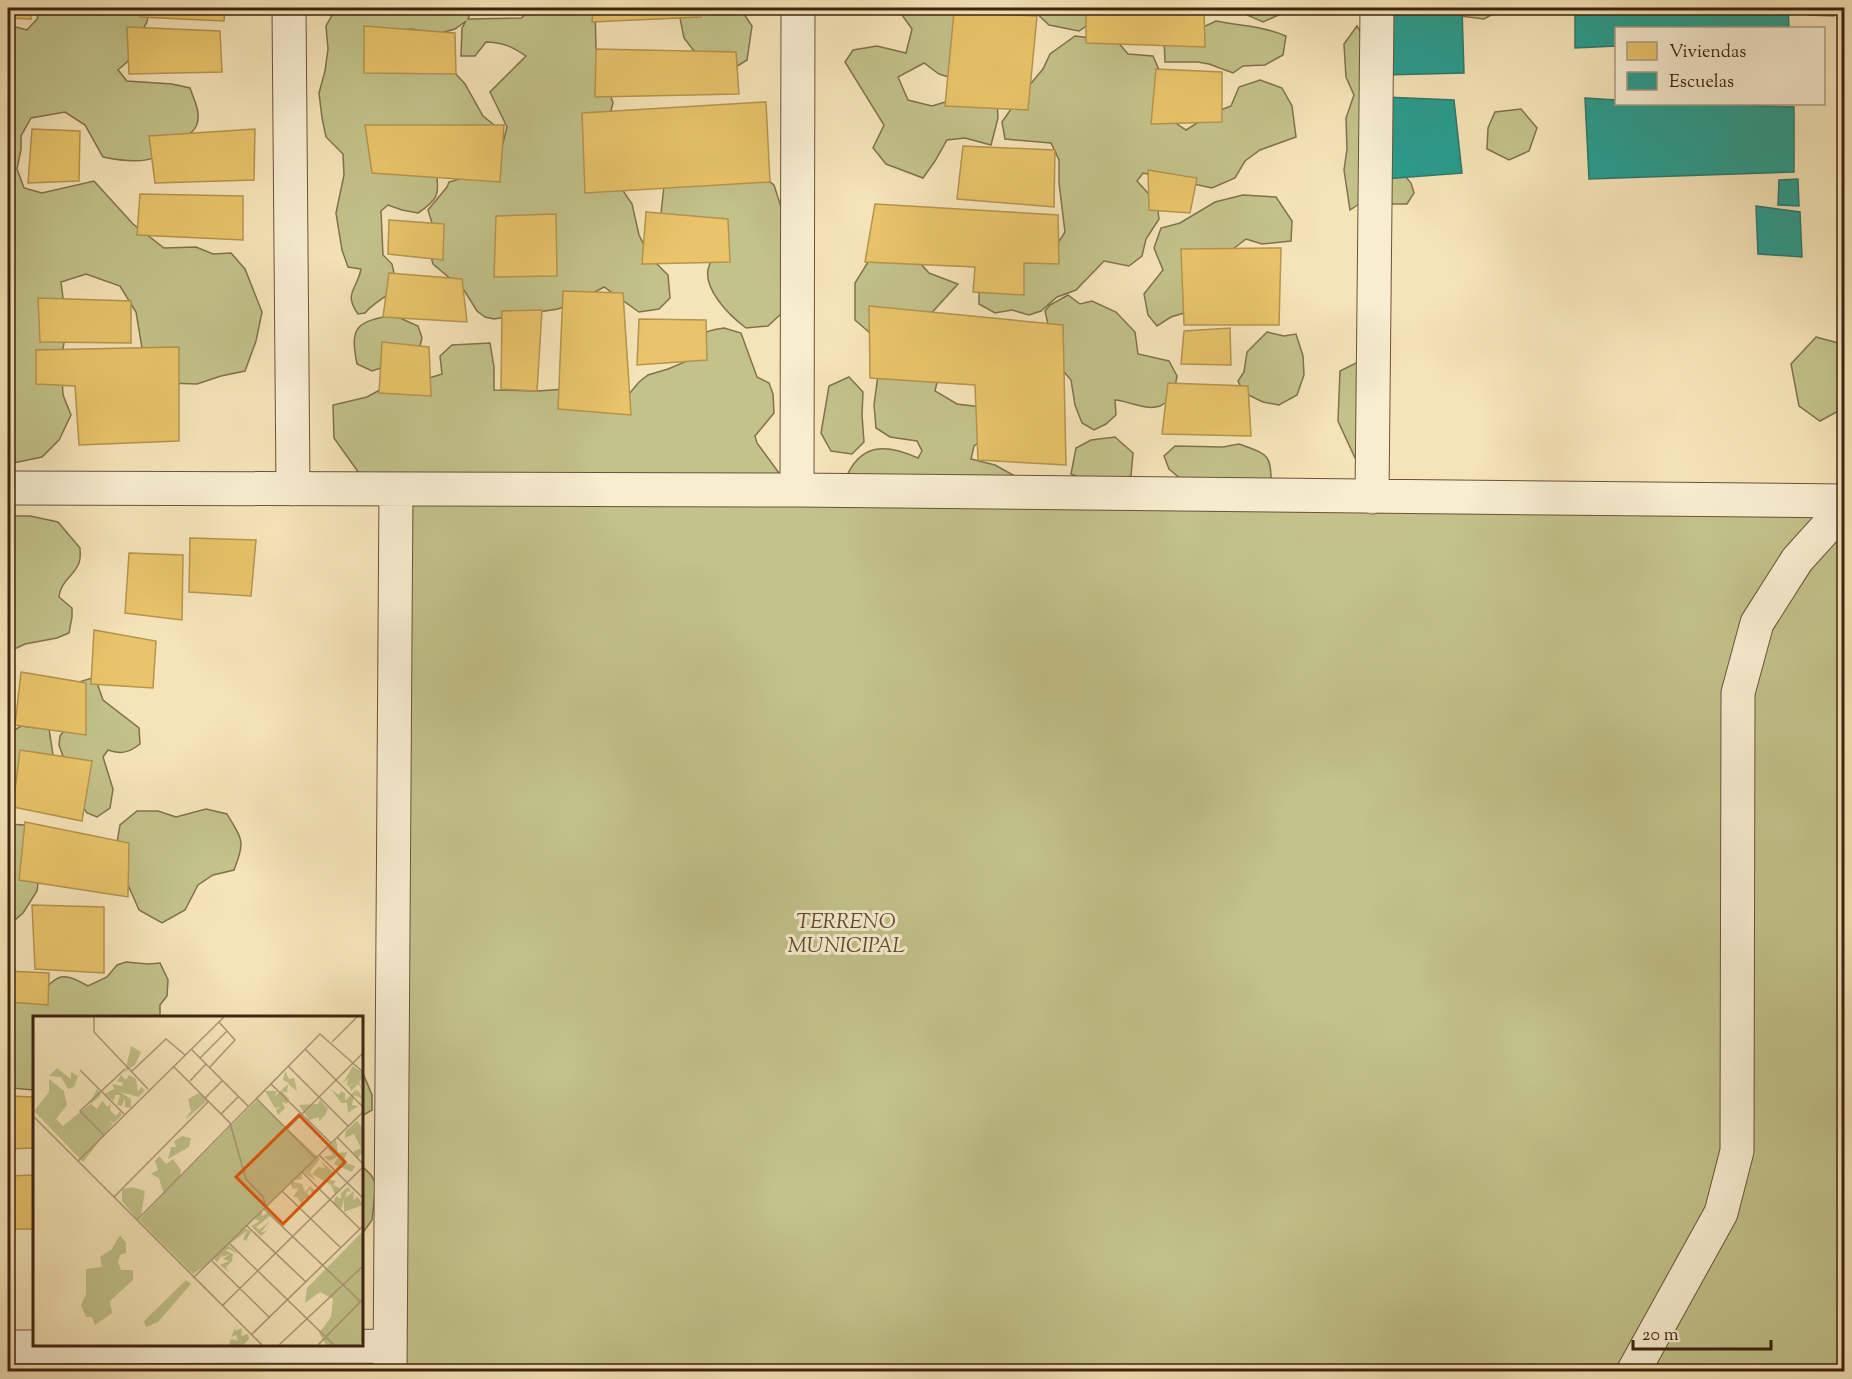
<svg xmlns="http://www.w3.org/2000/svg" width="1852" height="1379" font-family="'Sorts Mill Goudy',serif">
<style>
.green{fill:#c2c28a;stroke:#80724c;stroke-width:1.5}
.homes{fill:#e9c46a;stroke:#b5944f;stroke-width:1.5}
.schools{fill:#2a9d8f;stroke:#307869;stroke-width:1.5}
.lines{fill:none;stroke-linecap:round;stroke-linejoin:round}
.street-casing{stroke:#6b5339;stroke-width:35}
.street{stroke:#f8edd1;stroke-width:33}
.labels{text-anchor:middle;stroke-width:6;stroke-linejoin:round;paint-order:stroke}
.park-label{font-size:21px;font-style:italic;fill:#5e4b2e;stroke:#f8edd1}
.inset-road{fill:none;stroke:#ab9774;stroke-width:1.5}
.view{fill:#df560c;fill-opacity:0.15;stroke:#df560c;stroke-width:3}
.inset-edge{fill:none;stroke:#3d230f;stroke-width:3}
</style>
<rect width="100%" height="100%" fill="#f5e4b8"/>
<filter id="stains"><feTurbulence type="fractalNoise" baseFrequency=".00333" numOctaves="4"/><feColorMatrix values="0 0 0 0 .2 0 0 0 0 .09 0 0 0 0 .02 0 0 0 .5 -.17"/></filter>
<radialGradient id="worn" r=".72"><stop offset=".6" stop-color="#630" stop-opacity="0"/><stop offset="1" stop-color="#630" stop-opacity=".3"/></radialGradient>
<path class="green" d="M 34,8 L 149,8 L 147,22 L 137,39 L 128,61 L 118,70 L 127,81 L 172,84 L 190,88 C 194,100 201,112 197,124 C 196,130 189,134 185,138 C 158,164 137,164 103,157 L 85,125 L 65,112 L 31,118 L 21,136 L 21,149 L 17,169 L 24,188 L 42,193 L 94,181 L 133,224 L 164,248 L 196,247 L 213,254 L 231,253 L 245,269 L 262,312 L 256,341 L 245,371 L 221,376 L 197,384 L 169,383 L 142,348 L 136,312 L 120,286 L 86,274 L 61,282 L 64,306 L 64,343 L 61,361 L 63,395 L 71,415 L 59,440 L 42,457 L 8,464 L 8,25 L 27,30 L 38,18 Z
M 351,8 L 471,8 L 472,9 L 468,19 L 521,18 L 534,8 L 595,8 L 596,49 L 613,103 L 604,137 L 609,170 L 632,204 L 639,235 L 650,257 L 668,275 L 670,298 L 659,309 L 639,312 L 604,287 L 586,297 L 558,309 L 494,319 L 485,317 L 477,311 L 464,290 L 433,264 L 430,253 L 436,236 L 428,210 L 447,187 L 449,182 L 467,177 L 502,147 L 507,127 L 490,92 L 526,56 C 513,47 502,42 486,42 L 475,56 L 461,56 L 462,28 L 466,21 L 455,29 L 433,35 L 413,29 L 391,31 L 456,74 L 465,84 L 483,116 L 499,129 L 436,171 C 440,194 438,200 418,213 L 402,210 L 388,205 L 381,211 L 383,255 L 392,264 L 397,287 C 387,297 374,302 365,313 L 358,314 C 343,293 357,290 361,269 L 348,267 L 342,250 L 336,213 L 344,175 L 343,154 L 326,137 L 322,118 L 319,93 L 325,71 L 328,49 L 326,26 L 334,12 L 349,10 Z
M 678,8 L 740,8 L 752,26 L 747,60 L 731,70 L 712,69 L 694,51 L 684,38 Z
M 897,8 L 955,8 L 963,23 L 955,79 L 939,74 L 924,63 L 898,77 L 908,100 L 932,106 L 962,97 L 997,100 L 998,118 L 991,145 L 965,138 L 947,140 L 935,161 L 923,178 L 886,164 L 873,148 L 884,125 L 845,62 L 853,50 L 877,46 L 906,53 L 912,29 Z
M 1031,8 L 1100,8 L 1101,16 L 1079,31 L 1049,25 Z
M 1243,8 L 1283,8 L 1281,14 L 1263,22 L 1247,15 Z
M 1396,8 L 1504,8 L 1484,19 Z
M 1800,8 L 1837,8 L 1834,16 L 1808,15 Z
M 1216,21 C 1241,26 1263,26 1286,36 L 1283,55 L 1265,65 L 1243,66 L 1233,73 L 1209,64 L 1198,62 L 1165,62 L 1164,37 L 1197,30 Z
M 1357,26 L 1368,45 L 1400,170 L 1411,183 L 1414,193 L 1407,204 L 1388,204 L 1365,200 L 1350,210 L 1344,170 L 1347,149 L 1346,118 L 1354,95 L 1346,77 L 1344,44 Z
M 1075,36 L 1117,41 L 1128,54 L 1153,56 L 1163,79 L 1167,117 L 1186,130 L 1213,113 L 1231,106 L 1239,87 L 1260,80 L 1282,88 L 1292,106 L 1296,137 L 1260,150 L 1245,161 L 1235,178 L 1212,188 L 1143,173 L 1137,181 L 1157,203 L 1159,219 L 1146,239 L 1142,256 L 1129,266 L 1104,261 L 1076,290 L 1057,297 L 1041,311 L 1029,315 L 1012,310 L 995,313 L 979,304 L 979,286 L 1027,254 L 1050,255 L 1065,232 L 1059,183 L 1059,160 L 1051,143 L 1005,139 L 1002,122 L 1018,99 L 1043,69 L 1050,54 Z
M 1521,109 L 1537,128 L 1529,151 L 1509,160 L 1487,149 L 1488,128 L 1495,112 Z
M 739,158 L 774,185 L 782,210 L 783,312 L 768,326 L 746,328 C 730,316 701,288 709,266 C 712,257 718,249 723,241 L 720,229 L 702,217 L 675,222 L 661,213 L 665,177 Z
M 1243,195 L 1276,197 L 1292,221 L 1291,241 L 1262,244 L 1246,239 L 1228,253 L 1194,310 L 1171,317 L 1157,326 L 1148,315 L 1144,294 L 1163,270 L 1154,248 L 1161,228 L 1180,223 L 1215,202 Z
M 878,246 L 912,254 L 929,273 L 958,284 L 925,320 L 878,340 L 855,320 L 855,283 Z
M 1068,295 L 1080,304 L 1092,301 L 1116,312 L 1135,332 L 1138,354 L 1169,361 L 1177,376 L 1173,398 C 1169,400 1164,404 1160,406 C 1146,411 1129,401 1115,400 L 1116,415 L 1106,424 L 1094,430 L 1082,423 L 1075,405 L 1071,380 L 1057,364 L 1045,311 L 1050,305 Z
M 393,315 L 418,326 L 422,338 L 420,346 L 390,365 L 372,371 L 357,364 C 349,325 358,322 393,315 Z
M 724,328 L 741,333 L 757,377 L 769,383 L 773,394 L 774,413 L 755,436 L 757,443 L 779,473 L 761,493 L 845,480 C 860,443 885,443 918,458 L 922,451 L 917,441 L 890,437 L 876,428 L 874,405 L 878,375 L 938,378 L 935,391 L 957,404 L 981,407 L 984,439 L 974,446 L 971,459 L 995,465 L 1013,475 L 1006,482 L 1844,507 L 1844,1371 L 397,1371 L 396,490 L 366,483 L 334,438 L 333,405 L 367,397 L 385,387 L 404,386 L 442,374 L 440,356 L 452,345 L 490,343 L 494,367 L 494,390 L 537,391 L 567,389 L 630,393 L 639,382 L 648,375 L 668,369 L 687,361 C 697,338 697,331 724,328 Z
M 1267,332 L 1284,336 L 1296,334 L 1303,356 L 1304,375 L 1297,395 L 1279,405 L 1263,402 L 1244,393 L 1238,381 L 1244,372 L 1247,352 Z
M 1816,337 L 1838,343 L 1844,355 L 1844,408 L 1820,421 L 1799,406 L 1791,364 Z
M 1360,361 L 1383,455 L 1355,458 L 1338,421 L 1340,371 Z
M 849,377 L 863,392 L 862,415 L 864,442 L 852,454 L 831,451 L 821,433 L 829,386 Z
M 1115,437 L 1133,453 L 1131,476 C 1106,484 1095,485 1071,474 L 1076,448 L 1091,440 Z
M 1239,444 C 1266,454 1272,453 1271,484 L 1249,486 L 1237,478 L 1218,483 L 1181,479 L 1169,469 L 1164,456 L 1175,446 L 1223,447 Z
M 8,516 L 30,516 L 58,522 L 80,548 C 80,553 81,558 79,563 C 74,576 60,582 59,597 L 72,608 L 72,617 L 69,633 L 57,638 L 25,644 L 8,652 Z
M 92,678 L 96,680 L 103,700 L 139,728 L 140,744 C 130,752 121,755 108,750 L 103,757 L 113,789 L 110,808 L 97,817 L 87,813 L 79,802 L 59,745 L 60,736 L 67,727 L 79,682 Z
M 21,726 L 49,729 L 53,755 L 36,787 L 8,789 L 8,734 Z
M 206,809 L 227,814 C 242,840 246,840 234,870 L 213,875 L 198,885 L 185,910 L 162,923 L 139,910 L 115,855 L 120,825 L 137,811 L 158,811 L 176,817 Z
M 8,824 L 24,825 L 33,844 L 42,855 L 37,891 L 23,913 L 8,926 Z
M 126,962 L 148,964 L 160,963 L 168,980 L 167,996 L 160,1005 L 160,1017 L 34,1018 L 34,1090 L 11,1088 L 8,1091 L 8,993 L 12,995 L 38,996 C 58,975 61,970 88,986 L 107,977 L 117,965 Z
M 362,1071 L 372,1095 L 372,1110 L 362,1116 Z
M 362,1168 L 365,1169 L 371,1175 L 376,1183 L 372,1220 L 362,1234 Z
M 91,1365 L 126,1371 L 71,1372 Z"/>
<path class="homes" d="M 8,8 L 31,8 L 31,19 L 8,18 Z
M 139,8 L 225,8 L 224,21 L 140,17 Z
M 457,8 L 537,8 L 538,13 L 456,12 Z
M 593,8 L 700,8 L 701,17 L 592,22 Z
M 1086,8 L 1204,8 L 1205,47 L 1086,43 Z
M 954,12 L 1037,16 L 1028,110 L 945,106 Z
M 364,26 L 455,33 L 456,74 L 364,73 Z
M 127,27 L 220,31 L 222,72 L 129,74 Z
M 596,49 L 736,52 L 739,94 L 595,97 Z
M 1156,69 L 1222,72 L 1222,122 L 1151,124 Z
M 766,102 L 770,182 L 585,193 L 582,113 Z
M 365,125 L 504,125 L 500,182 L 372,173 Z
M 32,129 L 80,131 L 79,181 L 28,183 Z
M 255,129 L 254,180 L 155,183 L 149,136 Z
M 963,146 L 1055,150 L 1054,207 L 957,199 Z
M 1148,170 L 1197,178 L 1190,213 L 1149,210 Z
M 140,194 L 243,196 L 243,240 L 137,235 Z
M 875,204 L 1058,215 L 1059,264 L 1024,263 L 1024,295 L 973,292 L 975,267 L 865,262 Z
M 646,212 L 728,219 L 730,262 L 642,264 Z
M 556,214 L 557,276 L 494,277 L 496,216 Z
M 389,220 L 444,224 L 443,260 L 388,254 Z
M 1281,248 L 1279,325 L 1184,325 L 1181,249 Z
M 389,273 L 462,279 L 467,322 L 383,317 Z
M 563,291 L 623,293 L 631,415 L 558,409 Z
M 38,298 L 131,301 L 131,343 L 40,342 Z
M 869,306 L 1063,325 L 1066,465 L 978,460 L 975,385 L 870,378 Z
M 542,310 L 537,391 L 501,389 L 502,311 Z
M 639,319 L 706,320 L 707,360 L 637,365 Z
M 1230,328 L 1231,365 L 1181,364 L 1184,331 Z
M 382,342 L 429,347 L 431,396 L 379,393 Z
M 179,347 L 179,441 L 79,445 L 75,386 L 36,384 L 36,350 Z
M 1168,383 L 1248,386 L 1251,436 L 1162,434 Z
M 190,538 L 256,540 L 251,596 L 189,592 Z
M 129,553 L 183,555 L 182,620 L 125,613 Z
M 94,630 L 156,641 L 153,688 L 91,684 Z
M 21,672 L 86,683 L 86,735 L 15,725 Z
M 20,750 L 92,761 L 82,821 L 13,807 Z
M 25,822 L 129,843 L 128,897 L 19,880 Z
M 32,905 L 104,907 L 104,973 L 35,969 Z
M 8,971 L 49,973 L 48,1005 L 8,1002 Z
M 8,1096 L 34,1097 L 34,1148 L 8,1149 Z
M 34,1175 L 34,1229 L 8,1229 L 8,1176 Z
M 77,1360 L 78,1372 L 8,1372 L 8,1365 Z"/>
<path class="schools" d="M 1384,8 L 1462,8 L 1464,73 L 1384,75 Z
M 1575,8 L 1788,8 L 1789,28 L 1616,28 L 1616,46 L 1575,48 Z
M 1384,97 L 1454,100 L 1462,173 L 1384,179 Z
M 1585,98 L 1616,100 L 1616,104 L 1716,104 L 1794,107 L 1794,172 L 1589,179 Z
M 1798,179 L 1799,206 L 1778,205 L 1779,180 Z
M 1756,206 L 1800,212 L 1802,257 L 1758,254 Z"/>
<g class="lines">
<defs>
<path id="street" d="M 289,8 L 293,489
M 8,488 L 797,490 L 1844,501
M 797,490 L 798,8
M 1372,497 L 1377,8
M 8,1347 L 390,1346
M 390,1372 L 396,489
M 1633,1372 L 1721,1213 L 1737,1151 L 1738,693 L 1757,623 L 1797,560 L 1844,508"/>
</defs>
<use href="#street" class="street-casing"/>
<use href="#street" class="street"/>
</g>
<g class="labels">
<g class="park-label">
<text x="846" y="928">TERRENO<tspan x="846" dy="24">MUNICIPAL</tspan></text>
</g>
</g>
<g transform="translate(33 1016)">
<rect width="330" height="330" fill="#f5e4b8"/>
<path d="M 98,30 L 108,36 L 102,49 L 92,56 ZM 320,50 L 330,57 L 330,67 L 329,63 L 326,66 L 330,74 L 325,68 L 318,75 L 316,70 L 323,67 L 314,70 L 315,62 L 309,68 ZM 24,52 L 38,63 L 38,56 L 45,60 L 41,71 L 35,73 L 28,61 L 16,60 ZM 252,55 L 256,63 L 261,62 L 264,75 L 255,68 L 254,77 L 248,74 L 256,83 L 254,88 L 249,86 L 252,92 L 245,99 L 243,94 L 248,91 L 242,92 L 232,75 L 244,75 L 242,80 L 256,67 L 250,64 ZM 88,59 L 93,64 L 96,59 L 103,63 L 105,76 L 108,71 L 112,74 L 106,81 L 87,76 L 98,83 L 98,92 L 92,91 L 92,82 L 89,90 L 84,89 L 87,79 L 82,79 L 81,85 L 71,78 L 81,73 L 79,68 L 90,70 L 89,66 L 84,66 ZM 16,63 L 31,75 L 34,89 L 23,103 L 30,110 L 57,88 L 64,73 L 68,79 L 58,88 L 64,93 L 69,85 L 75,91 L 78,87 L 77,94 L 83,100 L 87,95 L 89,99 L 81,107 L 76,104 L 80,108 L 50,146 L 1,95 L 16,76 ZM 324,72 L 322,77 L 325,74 L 330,83 L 321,79 L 319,89 L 325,90 L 315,97 L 314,87 L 308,87 L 298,73 L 306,79 L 308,75 L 312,77 L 312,85 ZM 166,77 L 175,84 L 152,104 L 158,95 L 155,83 ZM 224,84 L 287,143 L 277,156 L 283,165 L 269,155 L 269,163 L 259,165 L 269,168 L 272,176 L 277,170 L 283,176 L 278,177 L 278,173 L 274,176 L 278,182 L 271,183 L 270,190 L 264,181 L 260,181 L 266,172 L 260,173 L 257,167 L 229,194 L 229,200 L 236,196 L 237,200 L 223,211 L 226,214 L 237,205 L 228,216 L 234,215 L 228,220 L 218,210 L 227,205 L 222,203 L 227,196 L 211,212 L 218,215 L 213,225 L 210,223 L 214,215 L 195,229 L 206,238 L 196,233 L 192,234 L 200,238 L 199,245 L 193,251 L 196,256 L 187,249 L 196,245 L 190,243 L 197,238 L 189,241 L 190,238 L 184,246 L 181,243 L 160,258 L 106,204 L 136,172 L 130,176 L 126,162 L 118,158 L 125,154 L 122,145 L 126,140 L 133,148 L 140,143 L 148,154 L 147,161 ZM 287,84 L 295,93 L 292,99 L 286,105 L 286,101 L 276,104 L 266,89 L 285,88 ZM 324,105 L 330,113 L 330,135 L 325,142 L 320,136 L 328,132 L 321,118 L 312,122 L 313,115 ZM 149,120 L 158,122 L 156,131 L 135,143 L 138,131 L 143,131 L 141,125 ZM 303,124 L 305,137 L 314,136 L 310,146 L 322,150 L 319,156 L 301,148 L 306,140 L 296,145 L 291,141 L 300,139 L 295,132 ZM 288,145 L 300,156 L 294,163 L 303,165 L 300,169 L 307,172 L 302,178 L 298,169 L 279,158 L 285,151 L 292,152 ZM 99,171 L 112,175 L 108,199 L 104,203 L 89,185 L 89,173 ZM 315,171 L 318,176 L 314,175 L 312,182 L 321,175 L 320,184 L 325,181 L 330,189 L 311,196 L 311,184 L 308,193 L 300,187 L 303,180 L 308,183 L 308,177 ZM 330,215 L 330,325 L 326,329 L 293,329 L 286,317 L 298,301 L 300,283 L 287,276 L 272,287 L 274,272 ZM 87,219 L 93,227 L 93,237 L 87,239 L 85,246 L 88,254 L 100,254 L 100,264 L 77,285 L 79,297 L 62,309 L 59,301 L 53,301 L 48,289 L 53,278 L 53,253 L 69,251 L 67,241 L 79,233 ZM 153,264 L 158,268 L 125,306 L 113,311 L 111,305 ZM 204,308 L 202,315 L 209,312 L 208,320 L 215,318 L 216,323 L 210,329 L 196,329 L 198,323 L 205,325 L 203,319 L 198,321 Z" fill="#c2c28a"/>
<path class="inset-road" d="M 61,1 L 61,16 L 115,73M 299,26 L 324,1M 158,33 L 215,90M 272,33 L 330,91M 167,42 L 194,15M 140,50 L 197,107 L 213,163 L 230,181 L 233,191M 255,50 L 315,110M 176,52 L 202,24 L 186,6M 47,54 L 91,98M 98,56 L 133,23 L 152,39M 157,65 L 173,48M 238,68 L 298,127M 172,82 L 189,65M 224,83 L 282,142M 188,98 L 205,81M 0,100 L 229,329M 254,113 L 330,37M 71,119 L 47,95 L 92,53M 304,121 L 330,148M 286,139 L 330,182M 45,145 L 191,1M 269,156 L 327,213M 249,175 L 308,232M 81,181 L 175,86M 231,193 L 330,288M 104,204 L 287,18 L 330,56M 214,210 L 273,266M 196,227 L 301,329M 179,245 L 237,302M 160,262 L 330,96M 189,290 L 330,151M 218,319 L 330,210M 246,329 L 330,250M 285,329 L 330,283"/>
<path class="view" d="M 266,99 L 312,146 L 250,208 L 203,161 Z"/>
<rect width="330" height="330" class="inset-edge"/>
</g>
<rect width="1852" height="1379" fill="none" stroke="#f5e4b8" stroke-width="30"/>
<rect x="9" y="9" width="1834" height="1361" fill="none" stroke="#3d230f" stroke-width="3"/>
<rect x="15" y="15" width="1822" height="1349" fill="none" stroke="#3d230f" stroke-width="1.5"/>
<rect x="1615" y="27" width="210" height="78" fill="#f8edd1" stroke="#ad9c83" stroke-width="1.5"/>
<rect x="1627" y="42" width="30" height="18" fill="#e9c46a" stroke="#ad9c83" stroke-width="1.5"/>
<text x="1669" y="57" font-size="18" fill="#3d230f">Viviendas</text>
<rect x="1627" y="72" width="30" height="18" fill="#2a9d8f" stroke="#ad9c83" stroke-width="1.5"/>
<text x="1669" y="87" font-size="18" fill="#3d230f">Escuelas</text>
<path d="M1633 1340v9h138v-9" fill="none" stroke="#3d230f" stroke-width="3"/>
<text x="1642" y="1340" font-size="18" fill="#3d230f" stroke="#f8edd1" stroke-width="4.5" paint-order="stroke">20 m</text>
<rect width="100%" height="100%" filter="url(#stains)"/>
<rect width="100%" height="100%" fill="url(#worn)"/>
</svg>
